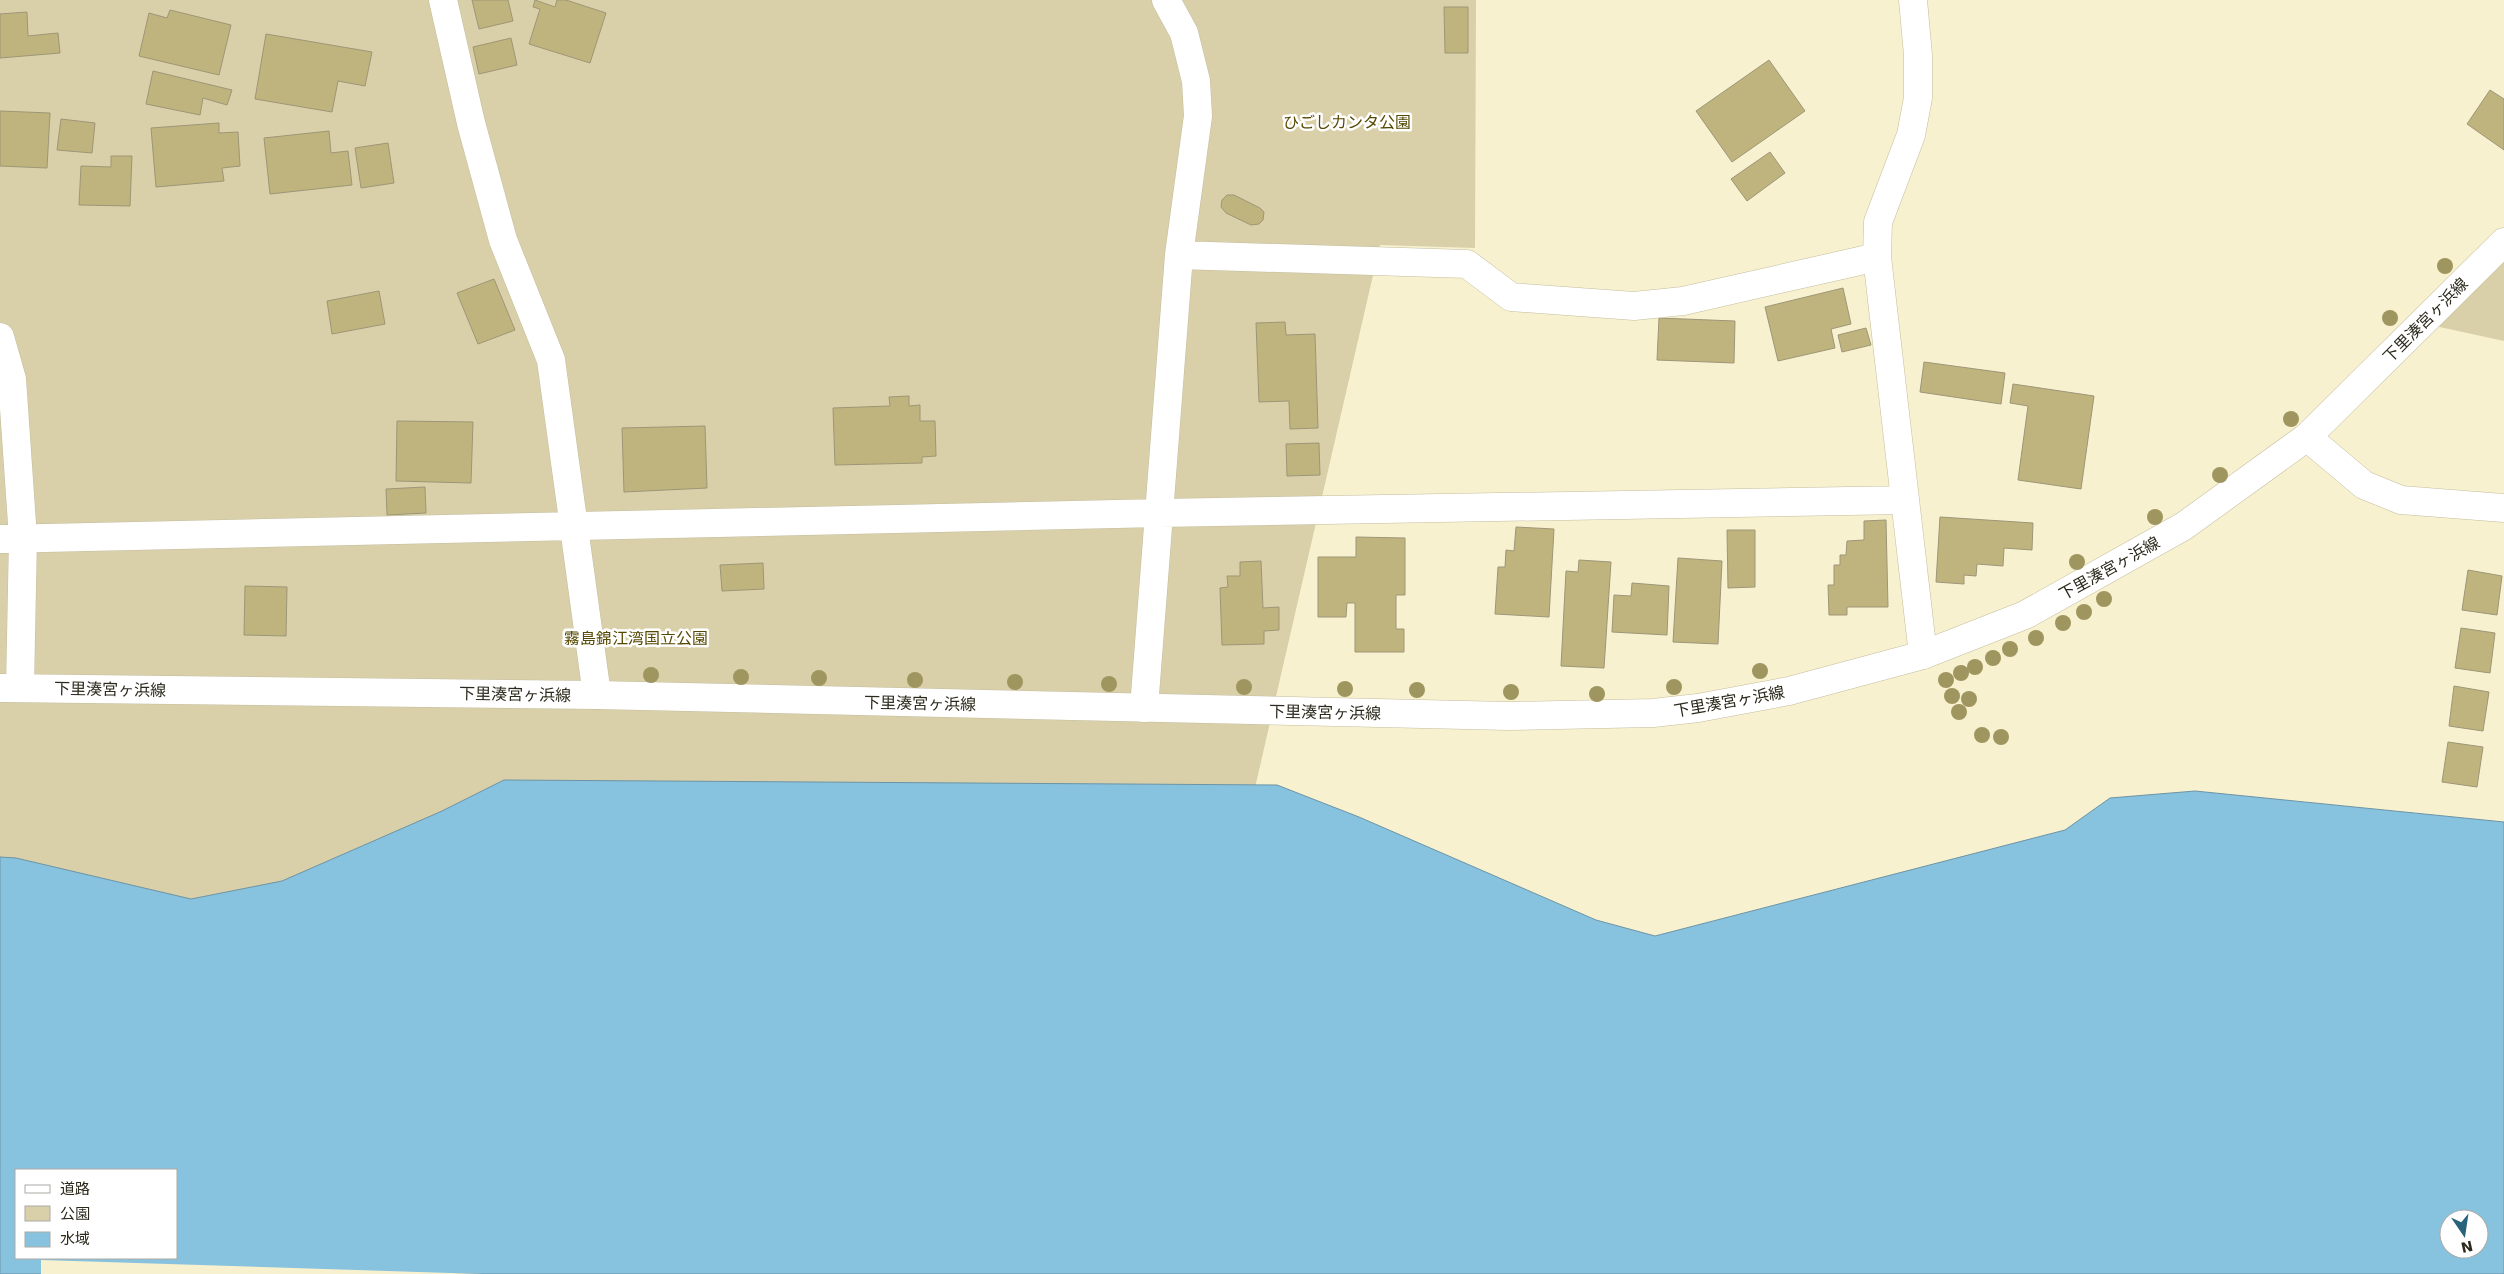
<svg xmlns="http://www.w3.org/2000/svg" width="2504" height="1274" font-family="'DejaVu Sans','Noto Sans JP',sans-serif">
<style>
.green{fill:#d9d0a9;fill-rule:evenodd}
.water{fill:#87c2df;stroke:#6c94a5;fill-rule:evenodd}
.pier{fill:#f8f1d0}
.building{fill:#c0b47e;stroke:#9d9677}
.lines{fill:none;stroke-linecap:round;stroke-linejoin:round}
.minor-casing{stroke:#c4bd9d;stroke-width:29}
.tertiary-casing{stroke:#c4bd9d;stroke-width:29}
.secondary-casing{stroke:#c4bd9d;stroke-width:29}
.minor{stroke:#fff;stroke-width:28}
.tertiary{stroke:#fff;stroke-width:28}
.secondary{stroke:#fff;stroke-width:28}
.tree{fill:#9f955f}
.labels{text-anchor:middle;stroke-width:5;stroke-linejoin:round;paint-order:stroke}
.park-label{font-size:16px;fill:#564903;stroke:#fff}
.street-label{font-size:16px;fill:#2c2a1d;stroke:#fff}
</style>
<rect width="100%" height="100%" fill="#f8f1d0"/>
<path class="green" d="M 0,0 L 1476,0 L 1475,248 L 1380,245 L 1143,1274 L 0,1274 ZM 16,1170 L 176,1170 L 176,1258 L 16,1258 Z
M 2504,259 L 2504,341 L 2435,326 Z"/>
<path class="water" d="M 504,780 L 1277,785 L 1359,817 L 1596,920 L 1655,936 L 2065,830 L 2110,798 L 2195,791 L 2504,822 L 2504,1274 L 0,1274 L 0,857 L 16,858 L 191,899 L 282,881 L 442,811 ZM 16,1170 L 176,1170 L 176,1258 L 16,1258 ZM 2449,1219 L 2479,1219 L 2479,1249 L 2449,1249 Z"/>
<path class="pier" d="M 41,1260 L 482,1274 L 41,1274 Z"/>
<path class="building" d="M 472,0 L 508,0 L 513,21 L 479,29 Z
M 535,0 L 555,7 L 557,0 L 566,0 L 606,13 L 590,63 L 529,44 L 540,9 L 533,7 Z
M 1444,7 L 1468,7 L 1468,53 L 1445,53 Z
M 170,10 L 231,25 L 219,75 L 139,56 L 149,13 L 167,18 Z
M 27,12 L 28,36 L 58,33 L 60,53 L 0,58 L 0,14 Z
M 266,34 L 372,52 L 365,86 L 338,81 L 332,112 L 255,99 Z
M 511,38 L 517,65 L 479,74 L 473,47 Z
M 1769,60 L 1805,111 L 1732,162 L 1696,111 Z
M 153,71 L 232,90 L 227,105 L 203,98 L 200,115 L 146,104 Z
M 2490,90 L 2504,99 L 2504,150 L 2467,124 Z
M 0,111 L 50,113 L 47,168 L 0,166 Z
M 61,119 L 95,123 L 92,153 L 57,150 Z
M 219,123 L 219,133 L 238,132 L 240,166 L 222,168 L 224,181 L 156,187 L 151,128 Z
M 329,131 L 331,153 L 348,151 L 352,185 L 270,194 L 264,138 Z
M 388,143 L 394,183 L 361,188 L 355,148 Z
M 1770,152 L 1785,173 L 1747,201 L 1731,179 Z
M 111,156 L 132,156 L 130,206 L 79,205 L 81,166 L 111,167 Z
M 1227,195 L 1234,195 L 1260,208 L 1264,212 L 1263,220 L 1259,224 L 1251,225 L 1226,213 L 1221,207 L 1222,200 Z
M 494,279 L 515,330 L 478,344 L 457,293 Z
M 1843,288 L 1851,324 L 1831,329 L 1835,348 L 1778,361 L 1765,307 Z
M 379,291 L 385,324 L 332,334 L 327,301 Z
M 1659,318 L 1735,321 L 1734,363 L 1657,360 Z
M 1285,322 L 1286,335 L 1315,334 L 1318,428 L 1290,429 L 1289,401 L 1259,402 L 1256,323 Z
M 1866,328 L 1871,345 L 1842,352 L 1838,335 Z
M 1924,362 L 2005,373 L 2001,404 L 1920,392 Z
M 2013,384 L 2094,396 L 2081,489 L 2018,480 L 2028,406 L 2010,403 Z
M 909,396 L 909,406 L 920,405 L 920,421 L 935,421 L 936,456 L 922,457 L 922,463 L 835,465 L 833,408 L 890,406 L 889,397 Z
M 397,421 L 473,422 L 471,483 L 396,481 Z
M 705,426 L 707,488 L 624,492 L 622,428 Z
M 1319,443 L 1320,475 L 1287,476 L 1286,444 Z
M 425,487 L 426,513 L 387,515 L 386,489 Z
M 1940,517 L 2033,523 L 2032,550 L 2004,548 L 2003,566 L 1977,564 L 1976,576 L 1964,575 L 1964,584 L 1936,582 Z
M 1886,520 L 1888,607 L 1847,607 L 1847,615 L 1829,615 L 1828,585 L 1834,585 L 1834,565 L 1840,565 L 1840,555 L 1846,555 L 1847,541 L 1864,540 L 1864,521 Z
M 1516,527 L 1554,529 L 1549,617 L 1495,614 L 1498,567 L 1505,567 L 1506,550 L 1514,551 Z
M 1727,530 L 1755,530 L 1755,587 L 1728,588 Z
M 1356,537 L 1405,538 L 1405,595 L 1396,595 L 1396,629 L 1404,629 L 1404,652 L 1355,652 L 1355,603 L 1347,603 L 1346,617 L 1318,617 L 1318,557 L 1356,557 Z
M 1678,558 L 1722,561 L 1718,644 L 1673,642 Z
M 1579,560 L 1611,562 L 1604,668 L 1561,666 L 1566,571 L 1578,572 Z
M 1261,561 L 1263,608 L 1279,607 L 1279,630 L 1264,631 L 1264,644 L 1222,645 L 1220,588 L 1228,587 L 1227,576 L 1240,576 L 1240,562 Z
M 763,563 L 764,589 L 722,591 L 720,565 Z
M 2468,570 L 2502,576 L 2497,615 L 2462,610 Z
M 1632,583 L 1669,586 L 1667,635 L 1612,632 L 1614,595 L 1631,596 Z
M 245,586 L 287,587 L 286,636 L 244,635 Z
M 2461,628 L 2495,633 L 2490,673 L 2455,668 Z
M 2454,686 L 2489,692 L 2483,731 L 2449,726 Z
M 2448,742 L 2483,747 L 2477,787 L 2442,782 Z"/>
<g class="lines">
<defs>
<path id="minor" d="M 443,0 L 471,123 L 503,240 L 551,360 L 597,695
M 1913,0 L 1918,55 L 1918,98 L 1911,135 L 1878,222 L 1877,257 L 1923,655
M 1179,255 L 1467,264 L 1511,297 L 1634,306 L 1683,301 L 1877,257
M 0,337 L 12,379 L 23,538 L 20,688
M 0,539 L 1160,513 L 1904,500
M 1144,708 L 1179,255 L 1198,116 L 1196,81 L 1184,33 L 1166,0"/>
<path id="tertiary" d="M 2307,437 L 2364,485 L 2401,500 L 2504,508"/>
<path id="secondary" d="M 0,688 L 597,695 L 1508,716 L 1653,713 L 1698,708 L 1789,691 L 1923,655 L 2025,615 L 2184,526 L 2307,437 L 2504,242"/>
</defs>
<use href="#minor" class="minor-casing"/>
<use href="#tertiary" class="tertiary-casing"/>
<use href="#secondary" class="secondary-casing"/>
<use href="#minor" class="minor"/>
<use href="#tertiary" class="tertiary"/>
<use href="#secondary" class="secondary"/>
</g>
<g class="tree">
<circle cx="2445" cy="266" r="8"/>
<circle cx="2390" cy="318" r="8"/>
<circle cx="2291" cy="419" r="8"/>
<circle cx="2220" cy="475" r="8"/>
<circle cx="2155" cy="517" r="8"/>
<circle cx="2077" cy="562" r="8"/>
<circle cx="2104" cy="599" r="8"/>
<circle cx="2084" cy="612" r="8"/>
<circle cx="2063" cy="623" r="8"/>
<circle cx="2036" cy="638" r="8"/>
<circle cx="2010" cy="649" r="8"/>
<circle cx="1993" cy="658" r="8"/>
<circle cx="1975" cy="667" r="8"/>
<circle cx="1760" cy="671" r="8"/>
<circle cx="1961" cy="673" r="8"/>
<circle cx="651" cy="675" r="8"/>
<circle cx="741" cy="677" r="8"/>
<circle cx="819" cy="678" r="8"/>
<circle cx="915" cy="680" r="8"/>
<circle cx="1946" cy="680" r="8"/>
<circle cx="1015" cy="682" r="8"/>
<circle cx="1109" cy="684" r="8"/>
<circle cx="1244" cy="687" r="8"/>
<circle cx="1674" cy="687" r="8"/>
<circle cx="1345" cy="689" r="8"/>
<circle cx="1417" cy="690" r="8"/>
<circle cx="1511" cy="692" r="8"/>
<circle cx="1597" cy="694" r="8"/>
<circle cx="1952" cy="696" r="8"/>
<circle cx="1969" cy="699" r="8"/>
<circle cx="1959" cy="712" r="8"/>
<circle cx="1982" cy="735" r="8"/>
<circle cx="2001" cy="737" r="8"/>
</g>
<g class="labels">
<g class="park-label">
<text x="1347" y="128">ひごしカンタ公園</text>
<text x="636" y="644">霧島錦江湾国立公園</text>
</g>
<g class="street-label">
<text transform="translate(2425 320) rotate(-45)" y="6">下里湊宮ヶ浜線</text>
<text transform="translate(2109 568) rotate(-29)" y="6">下里湊宮ヶ浜線</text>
<text transform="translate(110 689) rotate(1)" y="6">下里湊宮ヶ浜線</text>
<text transform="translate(515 694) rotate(1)" y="6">下里湊宮ヶ浜線</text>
<text transform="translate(1729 701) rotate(-10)" y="6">下里湊宮ヶ浜線</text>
<text transform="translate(920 703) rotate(1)" y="6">下里湊宮ヶ浜線</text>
<text transform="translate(1325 712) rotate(1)" y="6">下里湊宮ヶ浜線</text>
</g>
</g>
<rect x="15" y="1169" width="162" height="90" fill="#ffffff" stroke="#abaaa5"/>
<rect x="25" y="1185" width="25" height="8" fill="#ffffff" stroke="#abaaa5"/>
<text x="60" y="1194" font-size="15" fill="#2c2a1d">道路</text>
<rect x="25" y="1206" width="25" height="15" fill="#d9d0a9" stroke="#abaaa5"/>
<text x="60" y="1219" font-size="15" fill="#2c2a1d">公園</text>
<rect x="25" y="1232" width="25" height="15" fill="#87c2df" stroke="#abaaa5"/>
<text x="60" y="1244" font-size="15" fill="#2c2a1d">水域</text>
<g transform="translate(2464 1234) rotate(167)"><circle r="24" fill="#ffffff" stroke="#abaaa5"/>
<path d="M0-4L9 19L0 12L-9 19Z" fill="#29627c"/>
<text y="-8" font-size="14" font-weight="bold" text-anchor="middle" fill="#2c2a1d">N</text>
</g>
</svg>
